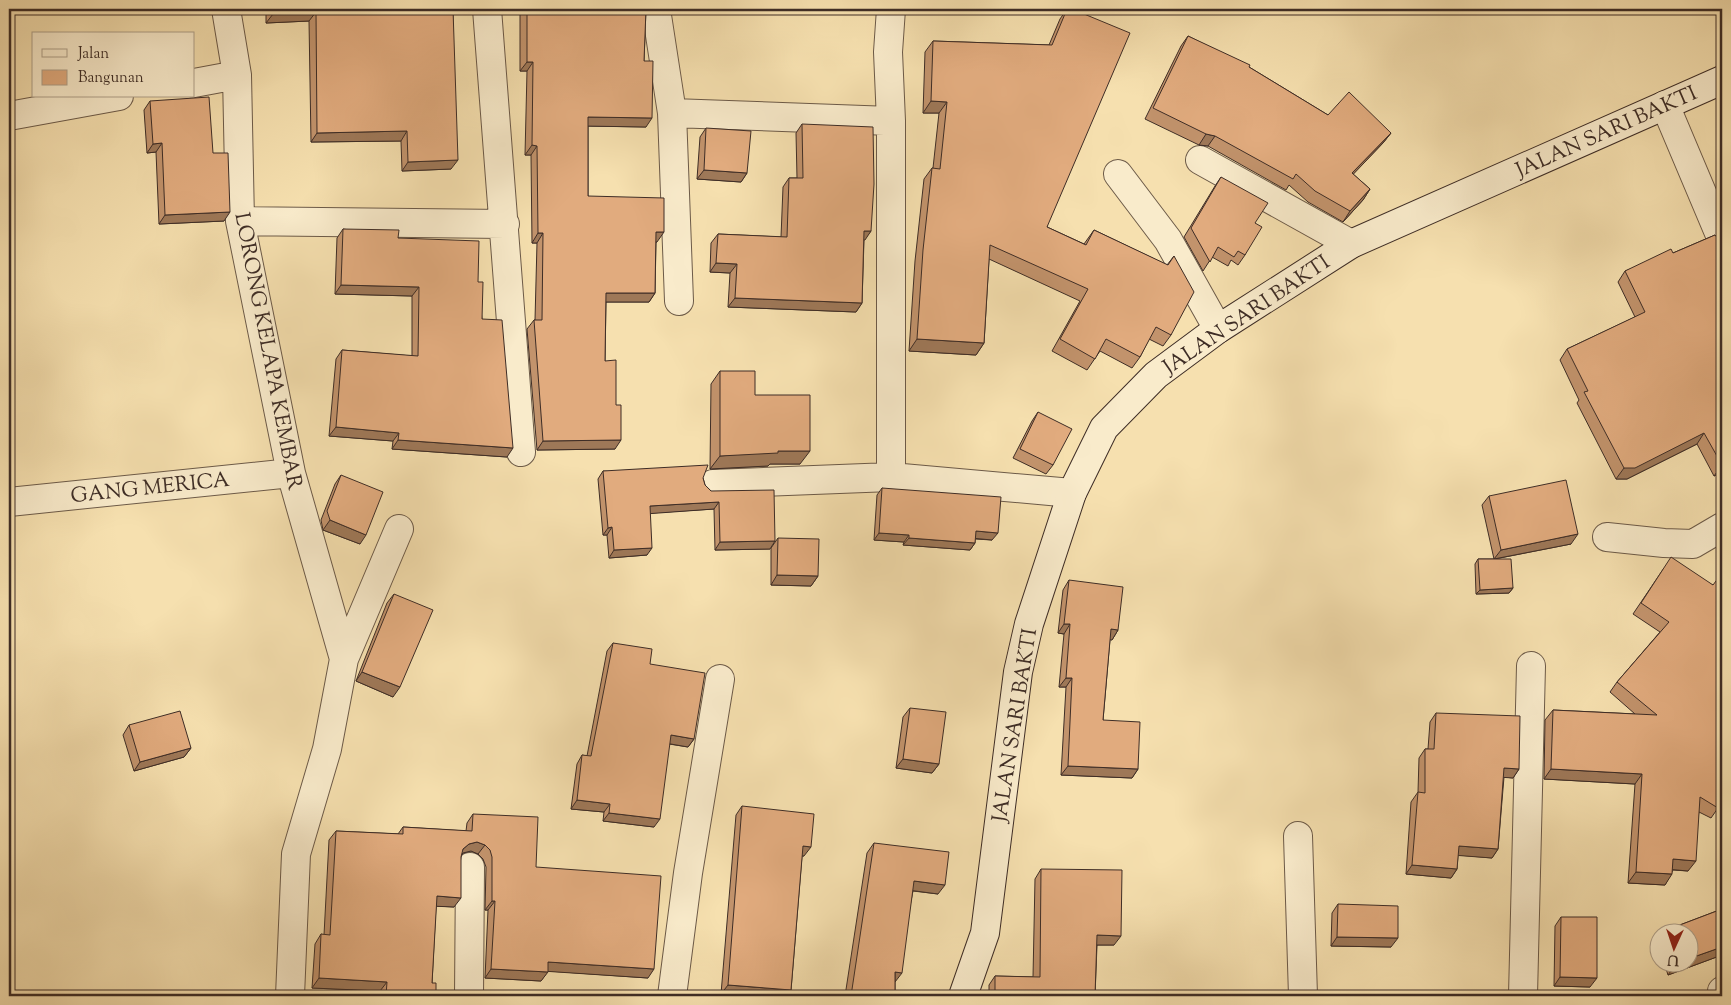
<svg xmlns="http://www.w3.org/2000/svg" width="1731" height="1005" font-family="'Sorts Mill Goudy',serif">
<style>
.lines{fill:none;stroke-linecap:round;stroke-linejoin:round}
.street-casing{stroke:#6c5a48;stroke-width:30}
.secondary-casing{stroke:#3e2d26;stroke-width:30}
.street{stroke:#f9ebcb;stroke-width:28}
.secondary{stroke:#f9ebcb;stroke-width:28}
.wall{fill:#c2936c;stroke:#3e2d26}
.shaded-wall{fill:#9e7858;stroke:#3e2d26}
.building{fill:#e1ab7e;stroke:#3e2d26}
.labels{text-anchor:middle;stroke-width:4;stroke-linejoin:round;paint-order:stroke}
.street-label{font-size:21px;fill:#3e2d26;stroke:#f9ebcb}
</style>
<rect width="100%" height="100%" fill="#f6e0af"/>
<filter id="stains"><feTurbulence type="fractalNoise" baseFrequency=".004" numOctaves="4"/><feColorMatrix values="0 0 0 0 .2 0 0 0 0 .09 0 0 0 0 .02 0 0 0 .5 -.17"/></filter>
<radialGradient id="worn" r=".72"><stop offset=".6" stop-color="#630" stop-opacity="0"/><stop offset="1" stop-color="#630" stop-opacity=".3"/></radialGradient>
<g class="lines">
<defs>
<path id="street" d="M 226,9 L 237,75 L 240,221 L 291,473 L 344,659
M 487,9 L 521,452
M 656,9 L 672,113 L 891,121
M 891,9 L 888,52 L 891,121 L 891,477
M 194,83 L 237,75
M 1665,105 L 1722,240
M 672,113 L 679,301
M 9,116 L 119,96
M 1200,160 L 1351,244
M 1118,174 L 1168,240 L 1218,329
M 240,221 L 505,224
M 713,484 L 891,477 L 1072,493
M 9,502 L 291,473
M 1607,537 L 1664,543 L 1693,544 L 1722,527
M 1298,836 L 1303,996
M 290,996 L 296,854 L 327,749 L 344,659 L 399,529
M 469,996 L 470,867
M 672,996 L 688,873 L 720,679
M 1523,996 L 1531,666
M 1722,996 L 1722,991"/>
<path id="secondary" d="M 963,996 L 985,933 L 1018,672 L 1029,624 L 1072,493 L 1104,428 L 1156,375 L 1218,329 L 1351,244 L 1722,80"/>
</defs>
<use href="#street" class="street-casing"/>
<use href="#secondary" class="secondary-casing"/>
<use href="#street" class="street"/>
<use href="#secondary" class="secondary"/>
</g>
<path class="wall" d="M 266,9 L 453,9 L 451,169 L 402,171 L 401,141 L 311,142 L 309,21 L 266,23 Z
M 520,9 L 646,9 L 644,61 L 646,127 L 588,126 L 588,196 L 657,242 L 656,242 L 655,293 L 649,302 L 606,302 L 605,361 L 615,449 L 537,450 L 527,329 L 534,320 L 535,320 L 537,243 L 532,243 L 531,155 L 525,155 L 527,71 L 520,71 Z
M 1067,9 L 1072,9 L 1047,227 L 1084,244 L 1094,230 L 1167,265 L 1174,256 L 1171,335 L 1163,346 L 1149,339 L 1140,357 L 1132,368 L 1100,351 L 1087,370 L 1052,351 L 1080,301 L 989,259 L 984,343 L 976,355 L 909,351 L 915,261 L 924,179 L 932,168 L 933,168 L 939,113 L 923,113 L 925,52 L 933,41 L 1049,45 L 1060,19 Z
M 1188,36 L 1249,67 L 1328,115 L 1391,133 L 1383,143 L 1353,174 L 1370,189 L 1363,200 L 1343,222 L 1308,202 L 1289,185 L 1286,190 L 1208,146 L 1199,145 L 1145,119 L 1181,46 Z
M 150,101 L 213,153 L 224,221 L 159,224 L 156,152 L 147,153 L 144,110 Z
M 802,124 L 871,231 L 864,240 L 862,303 L 856,312 L 728,307 L 730,273 L 710,272 L 711,243 L 718,234 L 781,237 L 783,187 L 789,178 L 797,178 L 796,133 Z
M 706,128 L 747,173 L 741,182 L 697,179 L 700,137 Z
M 1221,177 L 1255,223 L 1245,255 L 1238,265 L 1231,260 L 1228,266 L 1212,257 L 1203,271 L 1184,237 L 1215,186 Z
M 343,229 L 398,238 L 478,282 L 482,319 L 507,457 L 392,449 L 393,441 L 329,436 L 336,359 L 342,350 L 412,356 L 412,296 L 335,294 L 337,238 Z
M 1715,235 L 1722,472 L 1714,476 L 1697,444 L 1627,479 L 1616,479 L 1577,403 L 1579,400 L 1560,360 L 1567,349 L 1635,317 L 1618,282 L 1625,271 L 1673,253 Z
M 720,371 L 755,395 L 800,464 L 770,464 L 768,466 L 710,469 L 711,384 Z
M 1038,412 L 1053,465 L 1046,474 L 1013,458 L 1032,421 Z
M 603,471 L 703,478 L 705,485 L 770,549 L 715,550 L 714,509 L 650,513 L 647,555 L 609,558 L 607,535 L 603,535 L 598,479 Z
M 341,475 L 360,544 L 323,530 L 321,520 L 335,484 Z
M 882,488 L 992,540 L 975,539 L 975,543 L 970,550 L 903,545 L 904,542 L 874,540 L 877,495 Z
M 1489,496 L 1571,544 L 1495,559 L 1513,588 L 1509,593 L 1476,594 L 1475,564 L 1478,559 L 1494,559 L 1482,505 Z
M 778,538 L 818,576 L 811,586 L 771,585 L 771,548 Z
M 1664,568 L 1713,585 L 1718,808 L 1711,818 L 1699,812 L 1688,871 L 1673,870 L 1665,885 L 1628,883 L 1635,784 L 1544,779 L 1545,720 L 1553,710 L 1635,714 L 1610,692 L 1617,682 L 1660,632 L 1633,614 Z
M 1069,580 L 1118,630 L 1112,640 L 1110,639 L 1103,720 L 1138,769 L 1132,778 L 1061,775 L 1066,687 L 1059,687 L 1064,634 L 1058,633 L 1063,590 Z
M 394,594 L 393,697 L 356,681 L 387,603 Z
M 613,643 L 650,664 L 694,739 L 688,747 L 669,744 L 654,827 L 603,821 L 604,812 L 571,809 L 577,764 L 582,755 L 587,756 L 607,651 Z
M 910,708 L 939,764 L 932,773 L 896,768 L 903,717 Z
M 1436,713 L 1519,769 L 1513,778 L 1504,777 L 1498,849 L 1492,858 L 1458,855 L 1457,869 L 1451,878 L 1406,874 L 1411,802 L 1418,792 L 1419,758 L 1425,749 L 1428,749 L 1430,722 Z
M 129,725 L 191,748 L 184,757 L 134,771 L 123,735 Z
M 742,806 L 804,856 L 802,856 L 791,990 L 786,996 L 750,996 L 721,994 L 736,815 Z
M 473,814 L 536,867 L 648,978 L 548,971 L 541,981 L 485,978 L 488,910 L 485,910 L 486,867 L 483,859 L 478,854 L 471,851 L 463,853 L 461,857 L 454,907 L 436,906 L 432,983 L 436,996 L 380,996 L 380,991 L 312,988 L 315,944 L 321,934 L 324,935 L 329,840 L 336,831 L 398,834 L 403,827 L 466,831 L 467,823 Z
M 874,843 L 938,894 L 913,891 L 895,982 L 895,996 L 845,996 L 867,853 Z
M 1041,869 L 1114,945 L 1097,945 L 1095,996 L 989,996 L 989,985 L 995,976 L 1033,977 L 1035,879 Z
M 1338,904 L 1391,947 L 1331,946 L 1332,913 Z
M 1722,909 L 1722,955 L 1668,975 L 1664,962 L 1688,962 L 1688,932 L 1663,932 L 1664,931 Z
M 1561,917 L 1590,987 L 1554,986 L 1555,926 Z
M 1658,939 L 1658,948 L 1656,942 Z"/>
<path class="shaded-wall" d="M 316,12 L 309,21 L 266,23 L 273,14 Z
M 527,62 L 533,62 L 527,71 L 520,71 Z
M 931,101 L 947,102 L 939,113 L 923,113 Z
M 588,117 L 652,118 L 646,127 L 582,126 Z
M 407,131 L 401,141 L 311,142 L 317,133 Z
M 1391,133 L 1383,143 L 1344,184 L 1352,173 Z
M 1206,134 L 1215,136 L 1208,146 L 1199,145 Z
M 162,143 L 156,152 L 147,153 L 153,144 Z
M 532,145 L 537,146 L 531,155 L 525,155 Z
M 458,160 L 451,169 L 402,171 L 408,162 Z
M 704,170 L 747,173 L 741,182 L 697,179 Z
M 1370,189 L 1363,200 L 1343,222 L 1350,211 Z
M 230,212 L 224,221 L 159,224 L 165,215 Z
M 864,231 L 871,231 L 865,240 L 858,240 Z
M 656,232 L 664,232 L 657,242 L 649,242 Z
M 538,233 L 543,233 L 537,243 L 532,243 Z
M 716,263 L 737,264 L 730,273 L 710,272 Z
M 341,285 L 419,287 L 412,296 L 335,294 Z
M 606,293 L 655,293 L 649,302 L 599,302 Z
M 735,298 L 862,303 L 856,312 L 728,307 Z
M 917,339 L 984,343 L 976,355 L 909,351 Z
M 336,427 L 399,433 L 393,441 L 329,436 Z
M 1704,433 L 1697,444 L 1627,479 L 1616,479 L 1624,468 Z
M 398,440 L 513,448 L 507,457 L 392,449 Z
M 621,440 L 615,449 L 537,450 L 543,441 Z
M 778,451 L 810,451 L 800,464 L 770,464 L 768,466 L 710,469 L 720,456 Z
M 1722,465 L 1722,472 L 1714,476 Z
M 719,502 L 714,509 L 645,514 L 650,506 Z
M 330,520 L 366,535 L 360,544 L 323,530 Z
M 612,527 L 607,535 L 603,535 L 608,528 Z
M 976,531 L 998,533 L 992,540 L 971,538 Z
M 879,533 L 909,535 L 904,542 L 874,540 Z
M 1578,534 L 1571,544 L 1494,559 L 1501,550 Z
M 909,538 L 975,543 L 970,550 L 903,545 Z
M 775,541 L 770,549 L 715,550 L 720,542 Z
M 652,548 L 647,555 L 609,558 L 614,550 Z
M 777,575 L 818,576 L 811,586 L 771,585 Z
M 1513,588 L 1509,593 L 1476,594 L 1480,590 Z
M 1064,624 L 1070,624 L 1064,634 L 1058,633 Z
M 1111,629 L 1118,630 L 1112,640 L 1104,639 Z
M 362,672 L 400,687 L 393,697 L 356,681 Z
M 1066,678 L 1072,678 L 1066,687 L 1059,687 Z
M 671,735 L 694,739 L 688,747 L 665,743 Z
M 191,748 L 184,757 L 134,771 L 140,762 Z
M 903,759 L 939,764 L 932,773 L 896,768 Z
M 1068,766 L 1138,769 L 1132,778 L 1061,775 Z
M 1504,768 L 1519,769 L 1513,778 L 1498,777 Z
M 1551,769 L 1642,774 L 1635,784 L 1544,779 Z
M 577,800 L 610,804 L 604,812 L 571,809 Z
M 609,813 L 660,819 L 654,827 L 603,821 Z
M 477,842 L 485,845 L 478,854 L 471,851 L 463,853 L 457,859 L 463,849 L 469,844 Z
M 803,846 L 811,847 L 804,856 L 796,855 Z
M 1459,846 L 1498,849 L 1492,858 L 1452,855 Z
M 1673,859 L 1696,861 L 1688,871 L 1666,869 Z
M 1412,865 L 1457,869 L 1451,878 L 1406,874 Z
M 1636,872 L 1672,874 L 1665,885 L 1628,883 Z
M 914,881 L 945,885 L 938,894 L 908,890 Z
M 437,896 L 461,898 L 454,907 L 430,906 Z
M 492,901 L 495,901 L 488,910 L 485,910 Z
M 1097,935 L 1121,936 L 1114,945 L 1090,945 Z
M 1337,937 L 1398,938 L 1391,947 L 1331,946 Z
M 1722,947 L 1722,955 L 1668,975 L 1676,964 L 1680,962 L 1688,962 L 1688,959 Z
M 548,962 L 654,969 L 648,978 L 542,971 Z
M 491,969 L 548,972 L 541,981 L 485,978 Z
M 895,972 L 902,973 L 895,982 Z
M 1560,977 L 1597,978 L 1590,987 L 1554,986 Z
M 319,978 L 387,982 L 380,991 L 312,988 Z
M 728,985 L 791,990 L 786,996 L 750,996 L 721,994 Z"/>
<path class="building" d="M 273,9 L 453,9 L 458,160 L 408,162 L 407,131 L 317,133 L 316,12 L 273,14 Z
M 527,9 L 646,9 L 644,61 L 653,61 L 652,118 L 588,117 L 588,196 L 664,198 L 664,232 L 656,232 L 655,293 L 606,293 L 605,361 L 616,360 L 616,405 L 621,405 L 621,440 L 543,441 L 534,320 L 542,320 L 543,233 L 538,233 L 537,146 L 532,145 L 533,62 L 527,62 Z
M 1067,9 L 1072,9 L 1130,33 L 1047,227 L 1086,245 L 1094,230 L 1168,265 L 1174,256 L 1194,292 L 1171,335 L 1156,327 L 1140,357 L 1106,339 L 1095,359 L 1060,339 L 1088,289 L 990,245 L 984,343 L 917,339 L 923,250 L 932,168 L 940,169 L 947,102 L 931,101 L 933,41 L 1052,45 Z
M 1188,36 L 1250,65 L 1249,67 L 1328,115 L 1349,92 L 1391,133 L 1352,173 L 1370,189 L 1350,211 L 1315,191 L 1296,174 L 1293,179 L 1215,136 L 1206,134 L 1153,108 Z
M 209,97 L 213,153 L 228,153 L 230,212 L 165,215 L 162,143 L 153,144 L 150,101 Z
M 802,124 L 873,127 L 874,184 L 871,231 L 864,231 L 862,303 L 735,298 L 737,264 L 716,263 L 718,234 L 787,237 L 789,178 L 803,178 Z
M 706,128 L 751,131 L 747,173 L 704,170 Z
M 1221,177 L 1268,203 L 1255,223 L 1262,227 L 1245,255 L 1238,251 L 1234,257 L 1218,247 L 1210,262 L 1191,228 Z
M 343,229 L 399,230 L 398,238 L 479,241 L 478,282 L 483,282 L 482,319 L 502,320 L 513,448 L 398,440 L 399,433 L 336,427 L 342,350 L 418,356 L 419,287 L 341,285 Z
M 1715,235 L 1720,241 L 1722,243 L 1722,465 L 1704,433 L 1635,468 L 1624,468 L 1584,392 L 1588,391 L 1567,349 L 1645,312 L 1625,271 L 1671,249 L 1673,253 Z
M 720,371 L 755,371 L 755,395 L 810,395 L 810,451 L 778,451 L 778,453 L 720,456 Z
M 1038,412 L 1072,429 L 1053,465 L 1020,449 Z
M 708,465 L 703,478 L 705,485 L 711,491 L 774,490 L 775,541 L 720,542 L 719,502 L 650,506 L 652,548 L 614,550 L 612,527 L 608,528 L 603,471 Z
M 341,475 L 383,492 L 366,535 L 330,520 L 327,511 Z
M 1566,480 L 1578,534 L 1501,550 L 1489,496 Z
M 882,488 L 1001,497 L 998,533 L 976,531 L 975,543 L 909,538 L 909,535 L 879,533 Z
M 778,538 L 819,539 L 818,576 L 777,575 Z
M 1671,557 L 1713,585 L 1722,573 L 1722,801 L 1718,808 L 1700,797 L 1696,861 L 1673,859 L 1672,874 L 1636,872 L 1642,774 L 1551,769 L 1553,710 L 1657,715 L 1617,682 L 1669,622 L 1641,603 Z
M 1478,559 L 1511,559 L 1513,588 L 1480,590 Z
M 1069,580 L 1123,587 L 1118,630 L 1111,629 L 1103,720 L 1140,722 L 1138,769 L 1068,766 L 1072,678 L 1066,678 L 1070,624 L 1064,624 Z
M 394,594 L 433,610 L 400,687 L 362,672 Z
M 613,643 L 652,649 L 650,664 L 705,673 L 694,739 L 671,735 L 660,819 L 609,813 L 610,804 L 577,800 L 582,755 L 591,756 Z
M 910,708 L 946,712 L 939,764 L 903,759 Z
M 180,711 L 191,748 L 140,762 L 129,725 Z
M 1436,713 L 1520,716 L 1519,769 L 1504,768 L 1498,849 L 1459,846 L 1457,869 L 1412,865 L 1418,792 L 1425,793 L 1425,749 L 1434,749 Z
M 742,806 L 814,814 L 811,847 L 803,846 L 791,990 L 728,985 Z
M 473,814 L 538,817 L 536,867 L 661,876 L 654,969 L 548,962 L 548,972 L 491,969 L 495,901 L 492,901 L 492,857 L 490,850 L 485,845 L 477,842 L 469,844 L 463,849 L 461,857 L 461,898 L 437,896 L 432,983 L 436,983 L 436,996 L 386,996 L 387,982 L 319,978 L 321,934 L 330,935 L 336,831 L 403,834 L 403,827 L 472,831 Z
M 874,843 L 949,852 L 945,885 L 914,881 L 902,973 L 895,972 L 895,996 L 846,996 L 851,996 Z
M 1041,869 L 1122,870 L 1121,936 L 1097,935 L 1095,996 L 995,996 L 995,976 L 1040,977 Z
M 1338,904 L 1398,906 L 1398,938 L 1337,937 Z
M 1722,909 L 1722,947 L 1688,959 L 1688,932 L 1664,932 L 1664,931 Z
M 1561,917 L 1597,917 L 1597,978 L 1560,977 Z"/>
<g class="labels">
<g class="street-label">
<text transform="translate(1606 131) rotate(-24)" y="7">JALAN SARI BAKTI</text>
<text transform="translate(1246 314) rotate(-34)" y="7">JALAN SARI BAKTI</text>
<text transform="translate(269 351) rotate(79)" y="7">LORONG KELAPA KEMBAR</text>
<text transform="translate(150 487) rotate(-6)" y="7">GANG MERICA</text>
<text transform="translate(1014 725) rotate(-81)" y="7">JALAN SARI BAKTI</text>
</g>
</g>
<rect width="1731" height="1005" fill="none" stroke="#f6e0af" stroke-width="30"/>
<rect x="10" y="10" width="1711" height="985" fill="none" stroke="#3e2d26" stroke-width="2.5"/>
<rect x="15" y="15" width="1701" height="975" fill="none" stroke="#3e2d26"/>
<rect x="32" y="32" width="162" height="65" fill="#f9ebcb" stroke="#ae9f89"/>
<rect x="42" y="49" width="25" height="8" fill="#f9ebcb" stroke="#ae9f89"/>
<text x="78" y="58" font-size="15" fill="#3e2d26">Jalan</text>
<rect x="42" y="70" width="25" height="15" fill="#e1ab7e" stroke="#ae9f89"/>
<text x="78" y="82" font-size="15" fill="#3e2d26">Bangunan</text>
<g transform="translate(1674 948) rotate(183)"><circle r="24" fill="#f9ebcb" stroke="#ae9f89"/>
<path d="M0-4L9 19L0 12L-9 19Z" fill="#8f2418"/>
<text y="-8" font-size="14" font-weight="bold" text-anchor="middle" fill="#3e2d26">U</text>
</g>
<rect width="100%" height="100%" filter="url(#stains)"/>
<rect width="100%" height="100%" fill="url(#worn)"/>
</svg>
